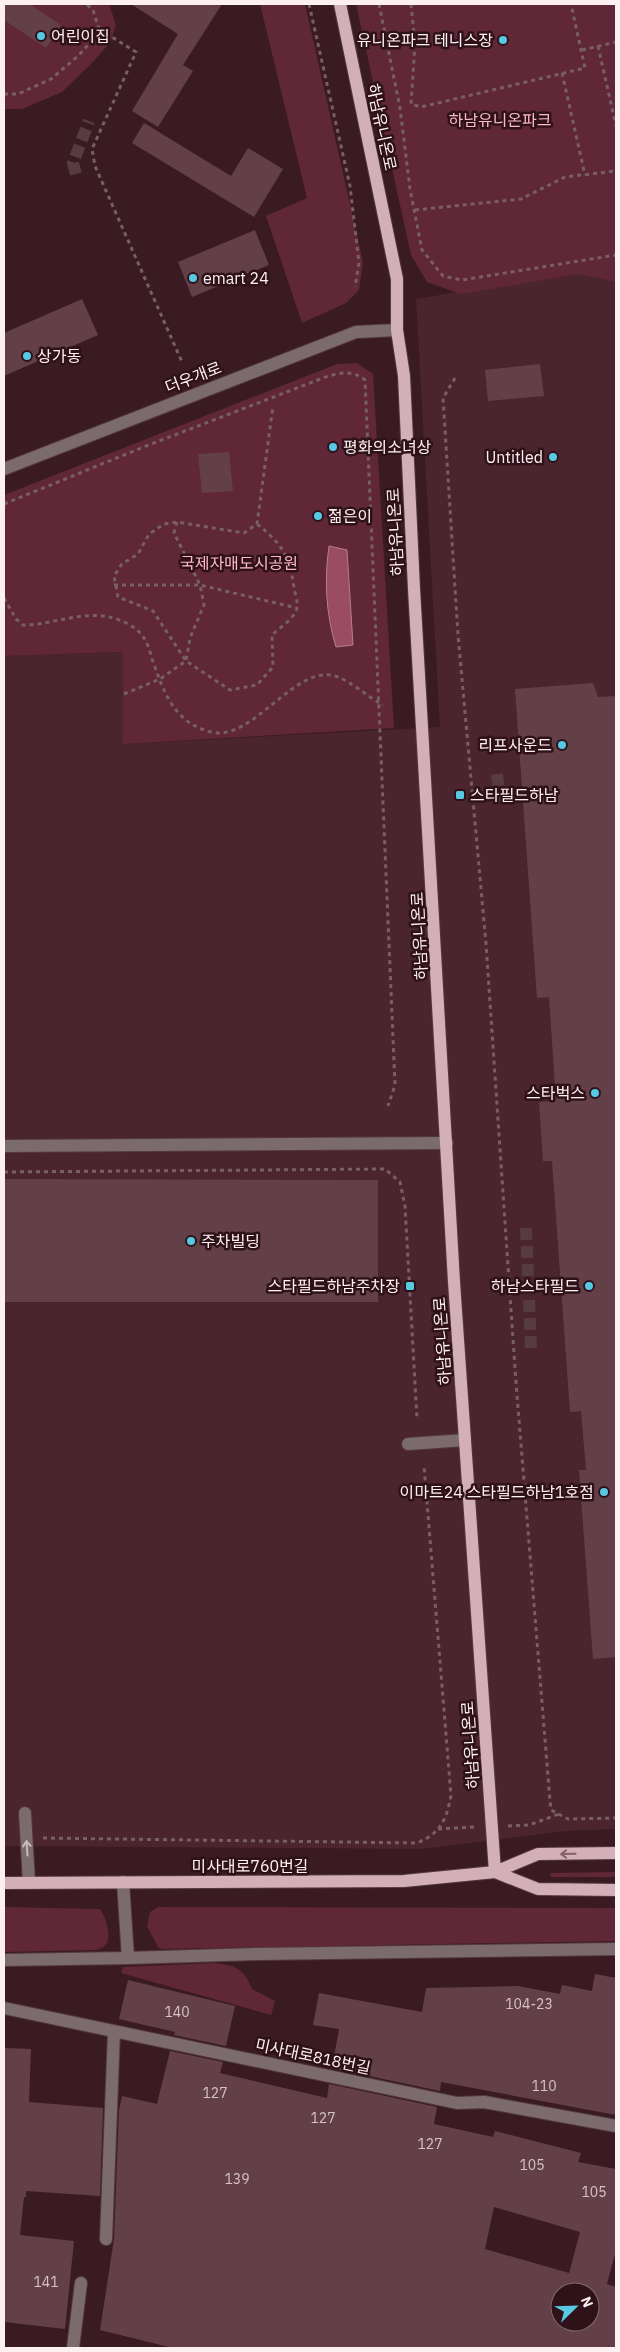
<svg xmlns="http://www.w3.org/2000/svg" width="620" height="2352" font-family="'IBM Plex Sans','Noto Sans KR',sans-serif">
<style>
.built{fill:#4a242e}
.green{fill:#5f2737}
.water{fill:#9a4d62;stroke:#b87e8d}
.building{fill:#634048;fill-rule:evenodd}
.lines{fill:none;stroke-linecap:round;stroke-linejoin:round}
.minor-tunnel{stroke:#573b42;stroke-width:12;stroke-dasharray:12 6;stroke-linecap:butt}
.minor-casing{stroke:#553940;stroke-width:14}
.major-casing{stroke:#553940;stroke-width:14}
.path{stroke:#785f65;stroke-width:3;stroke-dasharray:4 4;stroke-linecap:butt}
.minor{stroke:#7c6b6e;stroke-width:12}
.major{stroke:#d3afb7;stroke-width:12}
.oneway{stroke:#c9bbbd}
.oneway2{stroke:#816068}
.poi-dot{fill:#57c9e2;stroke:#2f111a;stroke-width:2}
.labels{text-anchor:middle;stroke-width:5;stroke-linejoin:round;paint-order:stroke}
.number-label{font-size:14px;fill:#d6c4c8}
.poi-label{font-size:16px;fill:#fdf0f2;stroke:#2f111a;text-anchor:start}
.park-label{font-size:16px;fill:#fcb8c7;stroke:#2f111a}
.street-label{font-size:16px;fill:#fdf0f2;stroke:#2f111a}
</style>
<rect width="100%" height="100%" fill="#3a1b23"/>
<path class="built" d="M 616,265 L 616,1829 L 565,1831 L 422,1849 L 4,1846 L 4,656 L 123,652 L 124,744 L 440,727 L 416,299 Z"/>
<path class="green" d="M 4,4 L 109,4 L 116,25 L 110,43 L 89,66 L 62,92 L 22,109 L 4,109 Z
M 260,4 L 305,4 L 363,262 L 359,290 L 346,303 L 302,323 L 266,216 L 307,198 Z
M 356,4 L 616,4 L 616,282 L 579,274 L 461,294 L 427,282 L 411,255 Z
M 357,363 L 373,374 L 394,728 L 123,744 L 123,652 L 4,656 L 4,495 L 337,364 Z
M 616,1872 L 616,1877 L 551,1877 L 550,1873 Z
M 4,1907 L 100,1909 C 108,1921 116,1948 95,1950 L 4,1952 Z
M 158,1907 L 616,1908 L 616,1941 L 162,1949 L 158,1947 L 147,1926 L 150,1912 Z
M 214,1963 C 236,1966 243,1967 252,1989 L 275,2001 L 271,2015 L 121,1973 L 123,1967 Z"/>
<path class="water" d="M 329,546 L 347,550 L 353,645 L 336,647 C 326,614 324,581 329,546 Z"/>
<path class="building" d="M 4,4 L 29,4 L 61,25 L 46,48 L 4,20 Z
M 131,4 L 222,4 L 183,65 L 193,71 L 158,127 L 132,111 L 178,34 Z
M 144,123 L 231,176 L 248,148 L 283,169 L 254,217 L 132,143 Z
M 255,230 L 269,265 L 192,297 L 178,262 Z
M 82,299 L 98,335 L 4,376 L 4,333 Z
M 540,364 L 544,396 L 488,401 L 485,370 Z
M 229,452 L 233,491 L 202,493 L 198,454 Z
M 593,683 L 598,697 L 616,696 L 616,1657 L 593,1659 L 579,1470 L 586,1470 L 581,1411 L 570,1412 L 552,1161 L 543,1161 L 539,1102 L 556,1101 L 549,997 L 537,998 L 515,689 Z
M 4,1179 L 378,1180 L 378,1302 L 4,1302 Z
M 595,1974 L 616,1978 L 616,2115 L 441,2082 L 440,2091 L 332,2068 L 339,2029 L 313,2025 L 319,1993 L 422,2012 L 426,1988 L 518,1986 L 560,1994 L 562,1985 L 592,1991 Z
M 128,1980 L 235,2006 L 226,2046 L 174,2035 L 175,2032 L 119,2019 Z
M 4,2048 L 31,2049 L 29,2102 L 103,2108 L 100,2196 L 26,2191 L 26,2197 L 24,2197 L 20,2235 L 74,2241 L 65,2329 L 4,2322 Z
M 170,2051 L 223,2062 L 220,2073 L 327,2098 L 329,2084 L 437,2107 L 434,2124 L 493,2137 L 495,2131 L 581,2153 L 578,2162 L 616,2169 L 616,2250 L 607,2284 L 616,2287 L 616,2348 L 173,2348 L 100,2330 L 114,2239 L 119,2110 L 122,2096 L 157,2104 ZM 494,2207 L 580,2232 L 569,2273 L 485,2249 ZM 560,2292 L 590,2292 L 590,2322 L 560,2322 Z"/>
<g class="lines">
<path class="minor-tunnel" d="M 76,174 L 73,163 L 89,121
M 497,774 L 500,802
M 526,1228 L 531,1350"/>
<defs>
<path id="minor" d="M 4,469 L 356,332 L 397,330
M 4,1146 L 447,1143
M 408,1444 L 465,1440
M 25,1813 L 29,1883
M 123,1882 L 128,1958 L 258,1954 L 616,1949
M 4,1960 L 128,1958
M 4,2008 L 457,2103 L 484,2102 L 616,2126
M 106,2239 L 114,2031
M 73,2348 L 81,2283"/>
<path id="major" d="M 340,4 L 397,279 L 397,330 L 404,376 L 414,589 L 454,1282 L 495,1872
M 495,1872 L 538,1889 L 616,1890
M 4,1883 L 404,1881 L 495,1872 L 538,1854 L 616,1853"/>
</defs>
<use href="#minor" class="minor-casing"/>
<use href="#major" class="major-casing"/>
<path class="path" d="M 309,4 L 350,186 L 359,263 L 355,287
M 379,4 L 400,108 L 410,189 L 422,250 L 443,276 L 462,280 L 616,255
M 411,4 L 415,44 L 411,104 L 421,107 L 585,68 L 571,4
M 99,29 L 136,52 L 92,149 L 95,166 L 182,362
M 598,46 L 616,126
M 582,50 L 616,42
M 562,73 L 585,175
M 4,94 L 18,94 L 51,79 L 78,56 L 97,35 L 99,29 L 93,10 L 86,4
M 415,210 L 521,199 L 565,177 L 616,171
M 455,378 L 443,398 L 458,635 L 486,944 L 516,1383 L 550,1801 L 551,1810 L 568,1819 L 616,1818
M 4,504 L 146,446 L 323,378 C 338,373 352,369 365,380 L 395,1085 L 388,1106
M 257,524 C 282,544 290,556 294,588 C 295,593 298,602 297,607 C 296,618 279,628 272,635 L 273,667 L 257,685 L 230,690 L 186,661 L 153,611 L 118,597 L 114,576 L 122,564 L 138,554 L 149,534 L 164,524 L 177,522 L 244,533 L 257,524 L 273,406
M 114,585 L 200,585 L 297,608
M 4,598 L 16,619 L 23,625 C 52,625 80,611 109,617 C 120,619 138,627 144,638 C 148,644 150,652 152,659 C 164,692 173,722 211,732 C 253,743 297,660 338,677 C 353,683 368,697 383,705
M 124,694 L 160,679 L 186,661 L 190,638 L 204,605 L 200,585 L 174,533 L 177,522
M 4,1172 L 385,1169 L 400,1182 L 405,1206 L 417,1419
M 508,1826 L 529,1825 L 559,1814
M 438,1829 L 474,1827
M 43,1838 L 417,1843 C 441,1833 446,1820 451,1796 L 424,1466"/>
<use href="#minor" class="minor"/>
<use href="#major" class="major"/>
</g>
<defs><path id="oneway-shaft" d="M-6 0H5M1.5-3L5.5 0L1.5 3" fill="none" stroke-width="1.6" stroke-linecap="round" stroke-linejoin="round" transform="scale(1.25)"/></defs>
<use class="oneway" href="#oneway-shaft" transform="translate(27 1848) rotate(-94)"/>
<use class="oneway2" href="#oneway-shaft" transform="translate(568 1854) rotate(179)"/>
<g class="poi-dot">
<circle cx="41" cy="36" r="5"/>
<circle cx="503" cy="40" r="5"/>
<circle cx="193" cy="278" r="5"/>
<circle cx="27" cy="356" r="5"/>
<circle cx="333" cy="447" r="5"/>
<circle cx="553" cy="457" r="5"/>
<circle cx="318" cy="516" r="5"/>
<circle cx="562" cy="745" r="5"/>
<rect x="455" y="790" width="10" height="10" rx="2.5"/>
<circle cx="595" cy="1093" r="5"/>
<circle cx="191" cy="1241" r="5"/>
<rect x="405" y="1281" width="10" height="10" rx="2.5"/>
<circle cx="589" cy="1286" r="5"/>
<circle cx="604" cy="1492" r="5"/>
</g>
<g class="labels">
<g class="number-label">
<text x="529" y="2009">104-23</text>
<text x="177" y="2017">140</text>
<text x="544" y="2091">110</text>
<text x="215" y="2098">127</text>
<text x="323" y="2123">127</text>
<text x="430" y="2149">127</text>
<text x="532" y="2170">105</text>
<text x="237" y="2184">139</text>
<text x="594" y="2197">105</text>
<text x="46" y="2287">141</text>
</g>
<g class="poi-label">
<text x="51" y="42">어린이집</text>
<text x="493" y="46" text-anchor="end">유니온파크 테니스장</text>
<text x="203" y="284">emart 24</text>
<text x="37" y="362">상가동</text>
<text x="343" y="453">평화의소녀상</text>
<text x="543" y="463" text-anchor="end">Untitled</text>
<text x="328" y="522">젊은이</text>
<text x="552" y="751" text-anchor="end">리프사운드</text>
<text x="470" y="801">스타필드하남</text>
<text x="585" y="1099" text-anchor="end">스타벅스</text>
<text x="201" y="1247">주차빌딩</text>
<text x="400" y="1292" text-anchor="end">스타필드하남주차장</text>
<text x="579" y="1292" text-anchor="end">하남스타필드</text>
<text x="594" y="1498" text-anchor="end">이마트24 스타필드하남1호점</text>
</g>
<g class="park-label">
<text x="500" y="126">하남유니온파크</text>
<text x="239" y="569">국제자매도시공원</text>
</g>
<g class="street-label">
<text transform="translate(382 127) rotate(78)" y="6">하남유니온로</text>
<text transform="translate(193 377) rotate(-21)" y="6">더우개로</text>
<text transform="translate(395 532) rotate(-93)" y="6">하남유니온로</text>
<text transform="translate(419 936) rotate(-93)" y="6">하남유니온로</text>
<text transform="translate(442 1341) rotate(-94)" y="6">하남유니온로</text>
<text transform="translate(470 1745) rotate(-94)" y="6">하남유니온로</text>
<text x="250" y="1872">미사대로760번길</text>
<text transform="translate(313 2056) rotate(12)" y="6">미사대로818번길</text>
</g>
</g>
<rect width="620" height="2352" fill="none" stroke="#fdf0f2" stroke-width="10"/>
<g transform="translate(575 2307) rotate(67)"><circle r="24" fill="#2f111a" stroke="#816a70"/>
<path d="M0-4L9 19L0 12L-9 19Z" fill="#57c9e2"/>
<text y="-8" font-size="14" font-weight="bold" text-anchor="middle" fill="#fdf0f2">N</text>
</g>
</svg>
